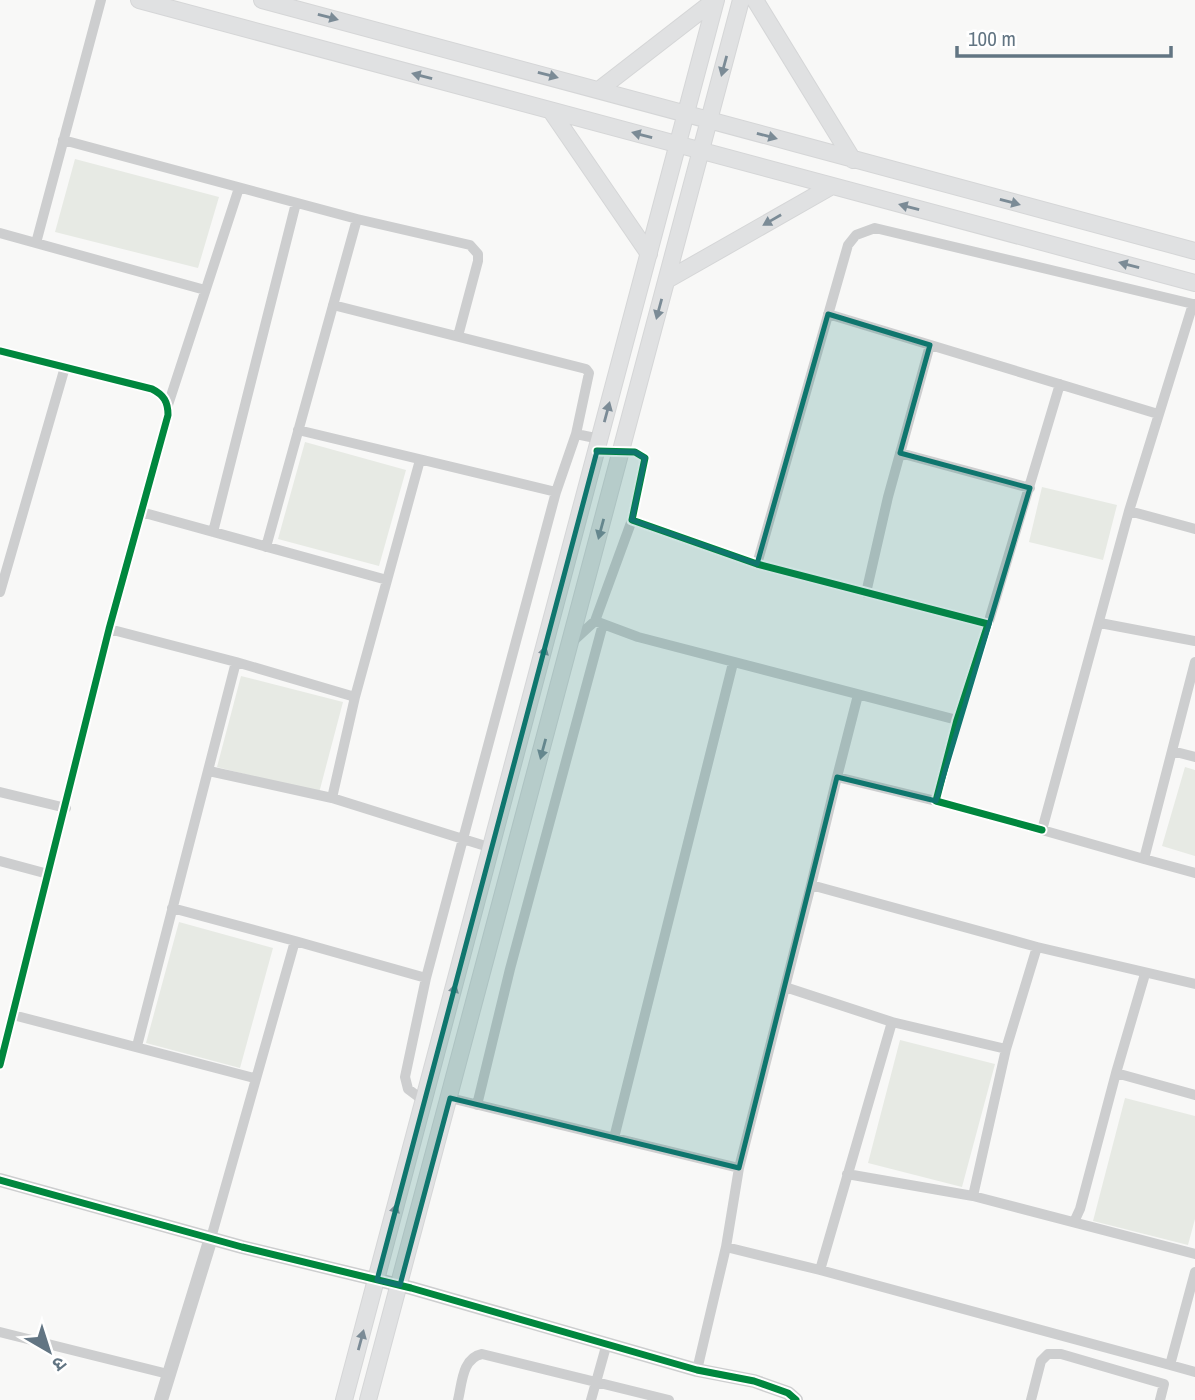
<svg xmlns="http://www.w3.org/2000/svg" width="1195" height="1400" font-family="'Archivo Narrow','Noto Sans Devanagari',sans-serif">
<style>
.green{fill:#e7eae4}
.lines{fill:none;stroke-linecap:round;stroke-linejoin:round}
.secondary-casing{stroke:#d5d6d7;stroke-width:18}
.minor{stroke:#cdcecf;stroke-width:10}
.tertiary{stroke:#cdcecf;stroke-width:14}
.secondary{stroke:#e0e1e2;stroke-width:16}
.cycleway-casing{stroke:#fff;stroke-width:11}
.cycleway{stroke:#00873e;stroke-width:7}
.oneway{fill:#7b8b96}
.marked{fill:#0f766e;fill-opacity:0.2;stroke:#0f766e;stroke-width:5;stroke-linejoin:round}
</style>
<rect width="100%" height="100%" fill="#f8f8f7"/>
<path class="green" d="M 75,159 L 219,197 L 198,268 L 55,232 Z
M 305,442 L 406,470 L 379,566 L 278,539 Z
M 1042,487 L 1117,505 L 1103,560 L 1029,542 Z
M 241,676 L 343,702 L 319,793 L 217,767 Z
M 1185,767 L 1195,770 L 1195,856 L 1162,846 Z
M 179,922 L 273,948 L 240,1068 L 146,1043 Z
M 900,1040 L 995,1064 L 962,1187 L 868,1163 Z
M 1125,1098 L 1195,1116 L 1195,1219 L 1188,1245 L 1093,1221 Z"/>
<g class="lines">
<defs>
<path id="secondary" d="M 139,0 L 1195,283
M 262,0 C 573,82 884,168 1195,251
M 755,0 L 853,160
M 600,89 L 715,0
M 551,111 L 649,254
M 667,280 L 832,186
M 344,1400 L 716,0
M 368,1400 L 741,0"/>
</defs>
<use href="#secondary" class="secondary-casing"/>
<path class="minor" d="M 63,140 L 357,219 L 470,245 L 478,254 L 478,261 L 458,336
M 0,233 L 205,290
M 36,243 L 101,0
M 333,305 L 586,369 L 589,373 L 576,434 L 600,439
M 828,314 L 1158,414
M 0,351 L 152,389 C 164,395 168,402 168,415 L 109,629 L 0,1065
M 168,405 L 239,188
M 298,430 L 556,492 L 576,434
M 597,451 L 635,452 L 645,458 L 632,520 L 757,564 L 988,624 L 957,720 L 936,801 L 1042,830
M 900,453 L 1030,488
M 1129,511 L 1193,304 L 1195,304
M 141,512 L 387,580
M 1195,529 L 1129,511 L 1042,830 L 1144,859 L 1195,662
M 213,532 L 296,203
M 266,547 L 357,219
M 757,564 L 848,245 L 856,235 L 875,228 L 1193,304
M 0,592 L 65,367
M 866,593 L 888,497 L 930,345
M 595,621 L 638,637 L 957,720
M 1100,623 L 1195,641
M 988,624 L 1060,384
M 109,629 L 236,662 L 355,697
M 571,643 L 595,621 L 632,520
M 858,695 L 837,777 L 936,801
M 1172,751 L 1195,757
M 209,771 L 332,798 L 463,839 L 426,978 L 295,941
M 837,777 L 811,885 L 1037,947 L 1195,984
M 0,792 L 66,808
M 332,798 L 355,697 L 420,460
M 492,848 L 463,839 L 556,492
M 1144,859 L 1195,873
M 0,861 L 48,874
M 172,908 L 295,941 L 211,1238
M 1145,974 L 1116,1073 L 1195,1095
M 785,987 L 892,1022
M 13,1015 L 254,1078
M 137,1046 L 236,662
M 450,1098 L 739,1168
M 424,1101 L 408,1089 L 405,1077 L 426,978
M 477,1105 L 510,969 L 603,624
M 614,1138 L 733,663
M 847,1174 L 973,1196 L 1006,1049
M 973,1196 L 1195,1254
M 1074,1222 L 1080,1209 L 1116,1073
M 726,1247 L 739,1168 L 811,885
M 820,1270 L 892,1022 L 1006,1049 L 1037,947
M 0,1332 L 168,1374
M 1170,1365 L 1195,1372
M 697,1370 L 726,1247 L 820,1270 L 1170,1365 L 1195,1272
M 458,1400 C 462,1384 462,1358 482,1354 L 669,1400
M 591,1400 L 607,1343
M 1031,1400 L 1041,1361 L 1048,1354 L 1061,1354 L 1164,1384 L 1160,1400"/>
<path class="tertiary" d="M 0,1180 L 242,1247 L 411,1288 L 697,1370 L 754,1381 L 788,1393 L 796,1400
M 161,1400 L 211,1238"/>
<use href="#secondary" class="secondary"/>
<defs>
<path id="cycleway" d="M 0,351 L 152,389 C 164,395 168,402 168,415 L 109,629 L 0,1065
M 597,451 L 635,452 L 645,458 L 632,520 L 757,564 L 988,624 L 957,720 L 936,801 L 1042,830
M 0,1180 L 242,1247 L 411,1288 L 697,1370 L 754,1381 L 788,1393 L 796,1400"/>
</defs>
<use href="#cycleway" class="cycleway-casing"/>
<use href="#cycleway" class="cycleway"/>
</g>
<defs><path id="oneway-solid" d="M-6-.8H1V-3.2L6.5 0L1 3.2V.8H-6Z" transform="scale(1.75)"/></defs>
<g class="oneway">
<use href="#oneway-solid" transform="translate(328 17) rotate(15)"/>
<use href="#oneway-solid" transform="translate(724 66) rotate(105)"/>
<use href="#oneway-solid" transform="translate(548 75) rotate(15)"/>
<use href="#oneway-solid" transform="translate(422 76) rotate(-165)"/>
<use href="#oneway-solid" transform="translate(642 135) rotate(-165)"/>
<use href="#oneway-solid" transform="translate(767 136) rotate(15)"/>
<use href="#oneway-solid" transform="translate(1010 202) rotate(15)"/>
<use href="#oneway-solid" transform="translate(909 207) rotate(-165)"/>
<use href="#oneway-solid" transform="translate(772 220) rotate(150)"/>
<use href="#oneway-solid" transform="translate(1129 265) rotate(-165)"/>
<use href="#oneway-solid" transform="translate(659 309) rotate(105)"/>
<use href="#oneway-solid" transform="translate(607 412) rotate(-75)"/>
<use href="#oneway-solid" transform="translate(601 529) rotate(105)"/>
<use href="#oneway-solid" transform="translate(543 656) rotate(-75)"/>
<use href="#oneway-solid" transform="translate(543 749) rotate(105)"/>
<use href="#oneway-solid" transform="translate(453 994) rotate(-75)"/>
<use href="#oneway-solid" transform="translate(394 1214) rotate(-75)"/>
<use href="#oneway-solid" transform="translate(361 1340) rotate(-75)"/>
</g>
<path class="marked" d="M 828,314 L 930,345 L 900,453 L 1030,488 L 936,801 L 837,777 L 739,1168 L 450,1098 L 400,1285 L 377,1280 L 597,451 L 635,452 L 645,458 L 632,520 L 757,564 Z"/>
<g transform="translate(49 1351) rotate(141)" stroke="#ffffff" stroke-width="5" paint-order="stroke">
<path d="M0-5L12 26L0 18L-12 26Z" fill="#627583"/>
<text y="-10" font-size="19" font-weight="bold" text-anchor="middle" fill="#627583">उ</text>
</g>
<path d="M957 46v10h214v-10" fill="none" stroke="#627583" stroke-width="3.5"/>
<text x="968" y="46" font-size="21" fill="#627583" stroke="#ffffff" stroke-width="5" paint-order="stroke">100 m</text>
</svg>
